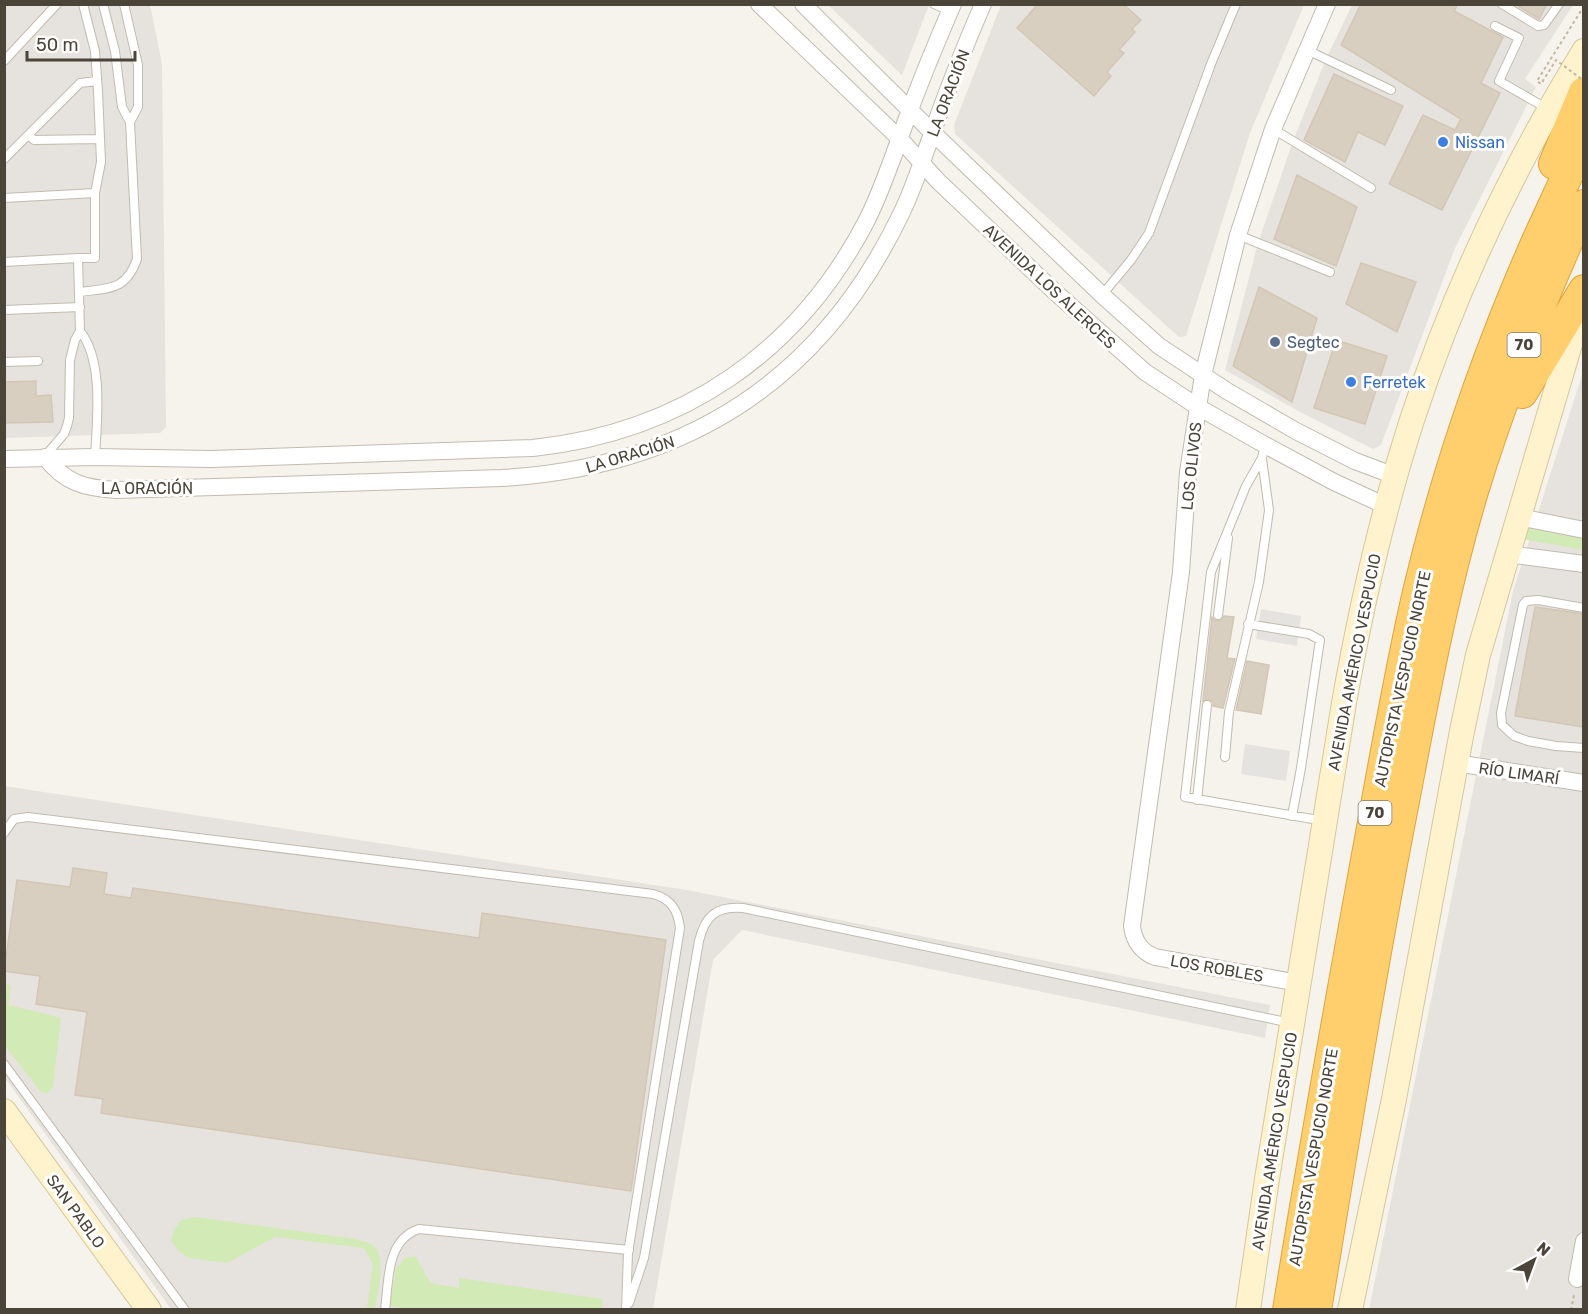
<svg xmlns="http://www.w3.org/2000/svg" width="1588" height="1314" font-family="Rubik,sans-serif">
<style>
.industrial{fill:#e6e2dd}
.green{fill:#d2eab5}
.parking{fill:#e5e3e0}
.building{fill:#d8cfc1;stroke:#d3c7b4;stroke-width:1.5}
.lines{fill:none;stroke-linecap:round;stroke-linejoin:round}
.lane-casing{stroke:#c2bbae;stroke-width:10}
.street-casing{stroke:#c2bbae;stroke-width:18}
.secondary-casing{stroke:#d6c79b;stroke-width:26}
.highway-casing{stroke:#e0a43c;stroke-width:32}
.path{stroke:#c4b79f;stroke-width:2;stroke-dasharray:3 3;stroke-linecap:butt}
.lane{stroke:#fff;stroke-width:8}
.street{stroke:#fff;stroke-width:16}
.secondary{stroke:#fff3cd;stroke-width:24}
.highway{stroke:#ffcf6e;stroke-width:30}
.path-bridge{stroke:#c4b79f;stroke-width:2;stroke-dasharray:3 3;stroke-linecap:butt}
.shop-dot{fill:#3f7fe0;stroke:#fff;stroke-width:2}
.service-dot{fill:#5c6f8a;stroke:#fff;stroke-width:2}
.labels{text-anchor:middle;stroke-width:6;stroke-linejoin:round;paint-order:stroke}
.shield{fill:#fff;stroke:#817c74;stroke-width:1.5}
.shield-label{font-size:15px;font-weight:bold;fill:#4b4439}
.street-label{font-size:16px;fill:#4b4439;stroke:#fff}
.shop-label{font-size:16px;fill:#366cbe;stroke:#fff;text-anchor:start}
.service-label{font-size:16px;fill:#4e5e75;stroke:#fff;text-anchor:start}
</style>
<rect width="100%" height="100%" fill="#f6f3ec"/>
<path class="industrial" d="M 4,5 L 150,5 L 162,64 L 166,427 L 160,433 L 5,438 Z
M 828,5 L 929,5 L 902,75 Z
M 1001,5 L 1304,5 L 1250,133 L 1186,336 L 1179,337 L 955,134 L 954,125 Z
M 1352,5 L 1573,5 L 1525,79 L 1536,87 L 1455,248 L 1381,445 L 1373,449 L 1302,413 L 1225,370 L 1258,243 L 1293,141 L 1326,59 Z
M 1583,372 L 1583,1309 L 1369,1310 L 1513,591 Z
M 4,786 L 687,890 L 1270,1005 L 1265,1038 L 742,930 L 713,960 L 653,1309 L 171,1309 L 5,1078 Z"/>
<path class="green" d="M 1527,525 L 1583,534 L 1583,550 L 1523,539 Z
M 4,984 L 11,985 L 9,1005 L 61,1018 L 53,1086 L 48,1093 L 41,1092 L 5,1046 Z
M 195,1217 L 355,1239 C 360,1241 368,1242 373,1245 C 387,1255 377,1295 375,1309 L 367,1309 L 373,1264 L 364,1248 L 275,1237 L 227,1263 L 189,1258 L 180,1252 L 171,1241 L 174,1230 L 181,1220 Z
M 415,1256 L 431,1283 L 459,1288 L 459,1278 L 602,1299 L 603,1309 L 417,1310 L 390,1306 L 396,1269 L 405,1258 Z"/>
<path class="parking" d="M 1261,609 L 1301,616 L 1297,646 L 1256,639 Z
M 1245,744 L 1290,751 L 1286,781 L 1241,774 Z"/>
<path class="building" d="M 1038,4 L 1123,4 L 1141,20 L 1132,29 L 1135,32 L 1119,50 L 1124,53 L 1107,72 L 1111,76 L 1094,96 L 1017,28 Z
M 1361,4 L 1458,4 L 1454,11 L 1503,37 L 1481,83 L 1500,93 L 1442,210 L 1389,184 L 1423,115 L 1455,130 L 1461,119 L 1341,45 Z
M 1515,4 L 1547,4 L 1539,19 Z
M 1334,74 L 1403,106 L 1385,145 L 1358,132 L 1345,162 L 1304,140 Z
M 1297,175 L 1357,207 L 1336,266 L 1274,239 Z
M 1361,263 L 1416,282 L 1397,332 L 1346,304 Z
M 1259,287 L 1317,318 L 1292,402 L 1233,366 Z
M 1336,340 L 1387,356 L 1365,424 L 1314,408 Z
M 36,381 L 36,396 L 51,395 L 53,422 L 4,423 L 4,382 Z
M 1535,607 L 1584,614 L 1584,727 L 1515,716 Z
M 1224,616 L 1234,617 L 1227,658 L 1235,659 L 1223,708 L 1213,706 L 1213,702 L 1208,699 L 1203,701 L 1212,617 L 1215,620 L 1220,621 Z
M 1247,661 L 1269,665 L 1261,714 L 1236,710 Z
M 73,868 L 107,873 L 104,894 L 131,898 L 133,888 L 479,938 L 482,913 L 666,940 L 631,1191 L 101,1113 L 103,1099 L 75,1095 L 87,1012 L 36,1004 L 40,976 L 4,971 L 17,880 L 70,887 Z"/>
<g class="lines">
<defs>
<path id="lane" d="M 124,4 L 138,65 L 138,107 L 130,122
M 934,4 L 950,11
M 1502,4 L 1538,26 L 1544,25 L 1559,4
M 1495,26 L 1519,38 L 1499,81 L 1548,109
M 1307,50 L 1391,90
M 4,61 L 57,4
M 1273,129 L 1371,188
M 28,135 L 34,140 L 100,139
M 4,159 L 80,83 L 97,81
M 4,198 L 95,193
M 1238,235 L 1330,272
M 4,262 L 78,258
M 79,292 C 109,288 126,291 137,259 L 130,122 L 122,107 L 115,51 L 103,4
M 1102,295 L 1131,260 L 1149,233 L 1211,64 L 1236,4
M 4,310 L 80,307
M 80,331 C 104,361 97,420 95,457
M 4,362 L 38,361
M 1265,445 L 1262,458 L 1246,486 L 1211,572 L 1185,797 L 1324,821
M 45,456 L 64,434 L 67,426 L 69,418 L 70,360 L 75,340 L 80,331 L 78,258 L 95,258 L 95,193 L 101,162 L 98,91 L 95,51 L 83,4
M 1584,608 L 1538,600 L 1526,601 L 1523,605 L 1501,713 L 1502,725 L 1514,736 L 1528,741 L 1556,746 L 1584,748
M 1218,615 L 1228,538
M 1248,624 L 1309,634 L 1320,640 L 1301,768 L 1292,816
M 1225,757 L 1229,712 L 1259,582 L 1269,510 L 1262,459
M 1197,800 L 1207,705
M 4,833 L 14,819 L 28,817 L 653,894 C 671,899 678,910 680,928 L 628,1253 L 626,1310
M 4,1064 L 185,1310
M 629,1303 L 644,1258 L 699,941 C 705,916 716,906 743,908 L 1291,1023
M 385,1310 C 389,1280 386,1240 419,1229 L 629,1250"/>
<path id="street" d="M 759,4 L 900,139 L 938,181 L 1055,292 L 1145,372 L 1198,407 L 1265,445 L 1334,482 L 1386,506
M 803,4 L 932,132 L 1102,295 L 1159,346 L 1227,391 L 1296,431 L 1355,461 L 1395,476
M 45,457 C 65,483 84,488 116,490 L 502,478 C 687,467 822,380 902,212 C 915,185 923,158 933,131 C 948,88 965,46 983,4
M 4,459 L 95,457 L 211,459 L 533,448 C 682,432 798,353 867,220 C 885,184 896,147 910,110 C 923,74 938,39 953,4
M 1519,517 L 1584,530
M 1508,554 L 1584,564
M 1456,763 L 1584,783
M 1299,983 L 1155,957 C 1140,951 1134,941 1132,926 L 1181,572 L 1188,472 L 1203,375 L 1238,235 L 1273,129 L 1327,4
M 1577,1279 L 1584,1241"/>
<path id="secondary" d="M 4,1111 L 149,1310
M 1248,1310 L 1267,1179 L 1344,703 C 1361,607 1382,513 1412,420 C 1454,291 1513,167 1584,51
M 1350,1310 L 1394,1099 L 1462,731 L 1478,655 L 1573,334 L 1583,310"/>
<path id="highway" d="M 1554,164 L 1584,92
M 1522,393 L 1584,290
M 1288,1310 C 1312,1162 1338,1014 1365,866 C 1382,775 1397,683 1418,592 C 1455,437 1512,284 1584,142
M 1316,1310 C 1344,1140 1371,970 1404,801 C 1424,696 1443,590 1474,488 C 1504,391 1542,297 1584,205"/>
</defs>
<use href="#lane" class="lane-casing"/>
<use href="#street" class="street-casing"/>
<use href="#secondary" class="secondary-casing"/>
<use href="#highway" class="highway-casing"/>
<path class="path" d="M 1571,1310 L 1574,1295"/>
<use href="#lane" class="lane"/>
<use href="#street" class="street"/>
<use href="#secondary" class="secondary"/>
<use href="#highway" class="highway"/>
<path class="path-bridge" d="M 1584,6 L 1537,81 L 1541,84 L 1556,60 L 1584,81"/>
</g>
<g class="shop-dot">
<circle cx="1443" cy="142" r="6"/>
<circle cx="1351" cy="382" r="6"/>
</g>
<circle class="service-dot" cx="1275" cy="342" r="6"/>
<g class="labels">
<g class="shield">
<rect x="1507.5" y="333" width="33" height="24" rx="4.5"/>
<rect x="1358.5" y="801" width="33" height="24" rx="4.5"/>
</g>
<g class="shield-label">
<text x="1524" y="350">70</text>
<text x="1375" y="818">70</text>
</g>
<g class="street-label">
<text transform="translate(948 93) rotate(-69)" y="6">LA ORACIÓN</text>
<text transform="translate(1050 286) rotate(43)" y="6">AVENIDA LOS ALERCES</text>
<text transform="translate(630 454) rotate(-17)" y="6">LA ORACIÓN</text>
<text transform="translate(1191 466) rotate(-84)" y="6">LOS OLIVOS</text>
<text x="147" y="494">LA ORACIÓN</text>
<text transform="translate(1354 662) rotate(-79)" y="6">AVENIDA AMÉRICO VESPUCIO</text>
<text transform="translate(1402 679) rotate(-78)" y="6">AUTOPISTA VESPUCIO NORTE</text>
<text transform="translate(1519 773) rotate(8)" y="6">RÍO LIMARÍ</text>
<text transform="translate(1217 968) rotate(10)" y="6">LOS ROBLES</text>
<text transform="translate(1274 1141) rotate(-81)" y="6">AVENIDA AMÉRICO VESPUCIO</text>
<text transform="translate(1313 1157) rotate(-80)" y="6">AUTOPISTA VESPUCIO NORTE</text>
<text transform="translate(76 1211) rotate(54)" y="6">SAN PABLO</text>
</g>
<g class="shop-label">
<text x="1455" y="148">Nissan</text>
<text x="1363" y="388">Ferretek</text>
</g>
<g class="service-label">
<text x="1287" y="348">Segtec</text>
</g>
</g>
<rect width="1588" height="1314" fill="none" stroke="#4b4439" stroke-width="12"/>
<g transform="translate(1534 1260) rotate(41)" stroke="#ffffff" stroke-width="4.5" paint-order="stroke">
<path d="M0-4.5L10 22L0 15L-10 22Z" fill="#4b4439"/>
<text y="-9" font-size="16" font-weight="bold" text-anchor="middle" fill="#4b4439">N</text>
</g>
<path d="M27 51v9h108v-9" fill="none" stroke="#4b4439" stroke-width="3"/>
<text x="36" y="51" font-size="18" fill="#4b4439" stroke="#ffffff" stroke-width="4.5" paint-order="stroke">50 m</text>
</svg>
